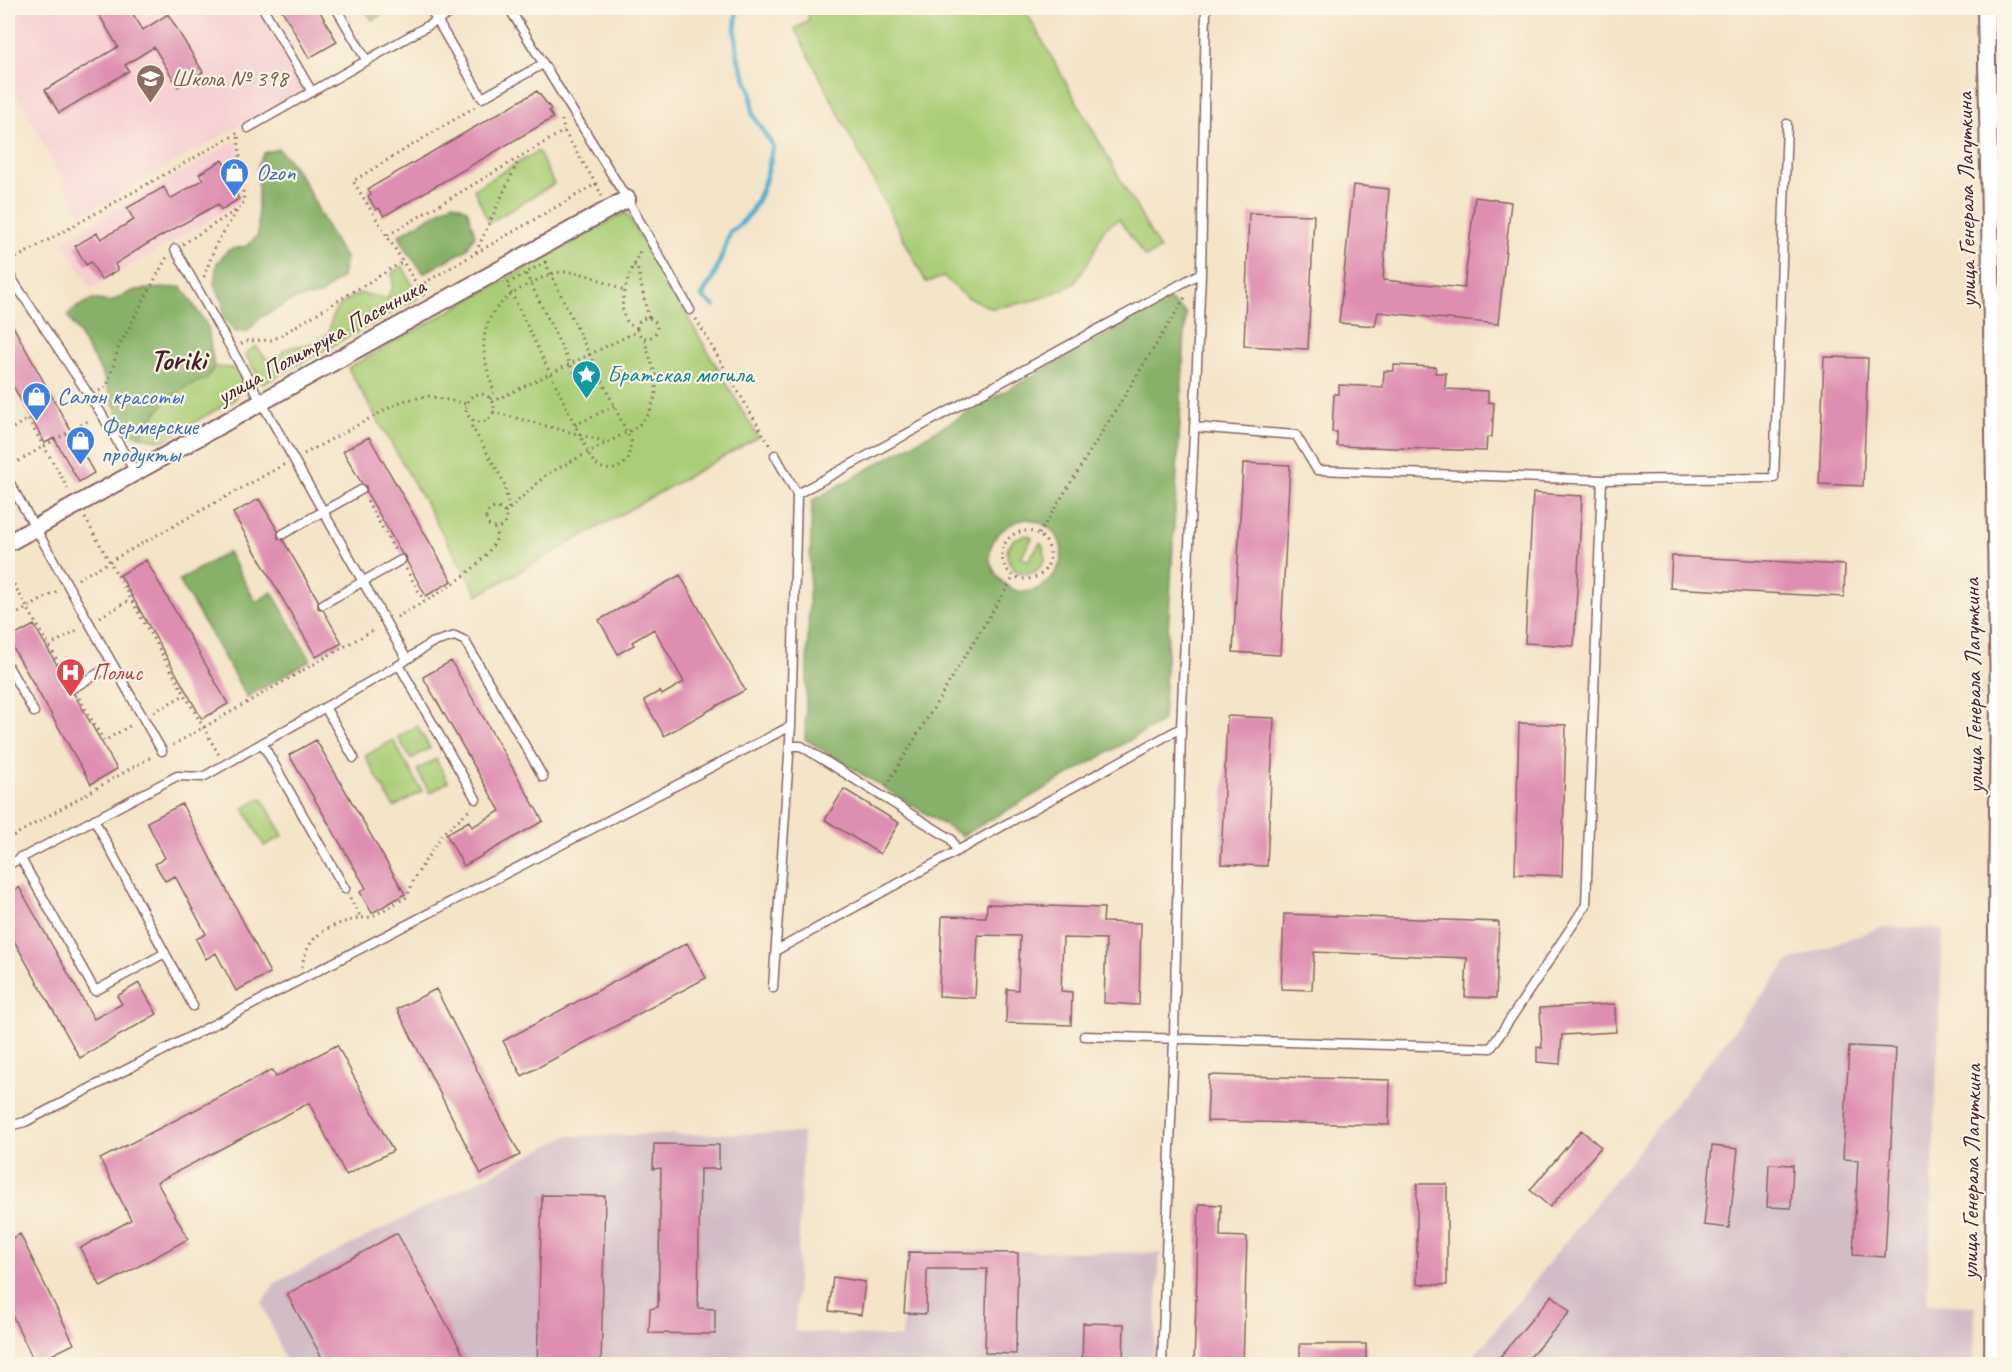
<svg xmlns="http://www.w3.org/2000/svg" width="2012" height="1372" font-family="Caveat,sans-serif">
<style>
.built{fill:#f7cfd3}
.industrial{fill:#d2bdc7}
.green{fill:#aace77;stroke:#7a7651;stroke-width:1.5}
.forest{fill:#87b168;stroke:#68684a;stroke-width:1.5;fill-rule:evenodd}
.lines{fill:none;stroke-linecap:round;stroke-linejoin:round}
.stream{stroke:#4aadca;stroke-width:5}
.building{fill:#de8eb1}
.lane-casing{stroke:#866462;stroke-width:11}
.street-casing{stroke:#866462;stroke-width:20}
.path{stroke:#866462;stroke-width:3;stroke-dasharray:1.5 4.5;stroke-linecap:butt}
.lane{stroke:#fff;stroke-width:8}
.street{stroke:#fff;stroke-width:16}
.labels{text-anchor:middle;stroke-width:4.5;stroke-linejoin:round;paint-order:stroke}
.education-label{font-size:24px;fill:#785e54;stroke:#fcf5e5;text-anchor:start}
.shop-label{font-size:24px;fill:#366cbe;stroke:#fcf5e5;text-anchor:start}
.street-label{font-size:24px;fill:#4a1f2b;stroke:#fcf5e5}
.culture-label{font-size:24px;fill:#0d838f;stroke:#fcf5e5;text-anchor:start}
.health-label{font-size:24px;fill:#be3a42;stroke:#fcf5e5;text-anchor:start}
.district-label{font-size:30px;font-weight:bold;fill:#4a1f2b;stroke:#fcf5e5}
</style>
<rect width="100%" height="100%" fill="#fcf5e5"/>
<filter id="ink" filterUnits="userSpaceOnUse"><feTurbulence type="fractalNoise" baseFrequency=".0167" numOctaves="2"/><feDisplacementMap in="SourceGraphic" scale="12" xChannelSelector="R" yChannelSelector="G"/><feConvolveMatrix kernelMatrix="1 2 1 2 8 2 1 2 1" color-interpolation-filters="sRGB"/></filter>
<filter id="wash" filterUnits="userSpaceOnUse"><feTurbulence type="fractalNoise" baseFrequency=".008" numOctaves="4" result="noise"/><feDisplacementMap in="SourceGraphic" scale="24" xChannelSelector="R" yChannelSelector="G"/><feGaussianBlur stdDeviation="1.35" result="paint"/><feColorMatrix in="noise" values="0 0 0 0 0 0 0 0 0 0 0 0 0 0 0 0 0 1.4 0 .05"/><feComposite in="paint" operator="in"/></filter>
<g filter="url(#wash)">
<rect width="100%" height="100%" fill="#f4e4c8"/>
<path class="built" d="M 8,8 L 257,8 L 304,89 L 81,215 L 8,78 Z
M 237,140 L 241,202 L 91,289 L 63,241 Z"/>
<path class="industrial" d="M 1882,927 L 1943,929 L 1927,1304 L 1975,1306 L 1974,1364 L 1468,1364 L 1789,961 Z
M 803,1133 L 795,1331 L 902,1338 L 908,1249 L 1160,1253 L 1153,1364 L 287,1364 L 262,1303 L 275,1283 L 567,1136 Z"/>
<path class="green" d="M 365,8 L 393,8 L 372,20 Z
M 808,8 L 1024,8 L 1160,250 L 1145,257 L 1119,219 L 1104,229 L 1088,264 L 1074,284 L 1048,296 L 1018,304 L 991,308 L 965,296 L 944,277 L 926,282 L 795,29 L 808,21 Z
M 538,151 L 554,184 L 489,223 L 474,189 Z
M 626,212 L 758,437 L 478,595 L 348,368 Z
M 403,266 L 418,298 L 263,384 L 245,354 L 256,346 L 267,360 L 275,362 C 285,343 294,348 312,344 C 318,342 324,336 329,333 C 332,307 339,305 360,293 L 387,299 L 393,285 L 392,273 Z
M 214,367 L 234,368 L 243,381 L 235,399 L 162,441 L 140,436 C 156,409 176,387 206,379 Z
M 1027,535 L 1032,538 L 1021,557 L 1028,561 L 1040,543 L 1043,546 L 1045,559 C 1035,583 1006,575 1007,550 L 1014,539 Z
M 417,726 L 430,748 L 411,759 L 398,737 Z
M 393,740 L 422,791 L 394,807 L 365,756 Z
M 436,759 L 448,782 L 430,793 L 417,770 Z
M 262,798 L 283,836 L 264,846 L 244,808 Z"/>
<path class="forest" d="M 278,149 C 311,179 320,224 346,259 L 342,277 L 320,295 L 295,299 L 261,317 L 247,332 L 235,332 L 224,318 L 222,300 L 214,284 L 217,263 L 228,250 L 247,246 L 258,235 L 258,165 L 264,153 Z
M 453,203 L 467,209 L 475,235 L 466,250 L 424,273 L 407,252 L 399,235 Z
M 182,287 L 208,327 L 214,367 L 206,379 C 176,387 156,409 140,436 L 129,433 L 118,417 L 102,373 L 68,316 L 72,310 L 92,299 L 110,302 L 135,290 Z
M 1168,299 L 1186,313 L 1163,721 L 962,836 L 805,739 L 812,501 ZM 1028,519 C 1104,537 1033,630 996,574 C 978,547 1002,522 1028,519 Z
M 228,552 L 256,602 L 272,592 L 311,660 L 247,697 L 179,580 Z"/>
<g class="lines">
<path class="stream" d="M 714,306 L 702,297 C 704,290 708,286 712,280 C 719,264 725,249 730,232 C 758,216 768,176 773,146 L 753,115 L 751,91 L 738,58 L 735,32 L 737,8"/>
</g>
<g id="blocks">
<path class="building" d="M 95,8 L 129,8 L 143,30 L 168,14 L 203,72 L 178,87 L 154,47 L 125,65 L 129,71 L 59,113 L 45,90 L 118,47 Z
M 281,8 L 318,8 L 337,42 L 309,58 Z
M 537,91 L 551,109 L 549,111 L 553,118 L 384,216 L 379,208 L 376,210 L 368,196 L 371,194 L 368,189 Z
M 222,160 L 233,179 L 229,181 L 239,199 L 221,210 L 218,204 L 147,244 L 115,264 L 118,270 L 101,280 L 91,262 L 86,265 L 75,246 L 97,233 L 101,239 L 134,220 L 127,208 L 164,187 L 170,199 L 203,180 L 199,174 Z
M 1353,185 L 1389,189 L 1383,280 L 1464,288 L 1475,197 L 1511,202 L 1498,324 L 1378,312 L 1375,326 L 1339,323 Z
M 1249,213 L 1314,215 L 1308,349 L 1244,346 Z
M 8,317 L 94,473 L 79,482 L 54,438 L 45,443 L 8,377 Z
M 1824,357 L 1868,358 L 1863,486 L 1819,484 Z
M 1394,365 L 1436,367 L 1435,373 L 1446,373 L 1445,389 L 1488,391 L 1488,402 L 1494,403 L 1492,437 L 1487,437 L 1486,451 L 1337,446 L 1337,432 L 1332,432 L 1334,394 L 1339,394 L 1339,385 L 1383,387 L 1384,371 L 1394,371 Z
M 369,437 L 452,581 L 426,596 L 407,562 L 406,556 L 402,554 L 367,493 L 366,486 L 362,484 L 343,451 Z
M 1243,463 L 1290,465 L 1280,655 L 1233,652 Z
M 1533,493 L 1582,496 L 1574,646 L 1525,643 Z
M 259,499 L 278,531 L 278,538 L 283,540 L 318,600 L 318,608 L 323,610 L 342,643 L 316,657 L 233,513 Z
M 1672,556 L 1845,565 L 1844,597 L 1670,588 Z
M 146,560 L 228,704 L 202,719 L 120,575 Z
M 680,575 L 745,690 L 664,736 L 644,700 L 660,691 L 662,695 L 684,682 L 654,629 L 632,642 L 634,645 L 618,654 L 599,620 Z
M 34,625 L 68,684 L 67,691 L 74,694 L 117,769 L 91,784 L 8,639 Z
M 451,661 L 543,821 L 464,866 L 446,834 L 469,821 L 472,827 L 500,811 L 423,677 Z
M 1227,716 L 1274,718 L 1267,866 L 1221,864 Z
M 1519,723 L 1566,725 L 1562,876 L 1515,874 Z
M 316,740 L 405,894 L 372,913 L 360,892 L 366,888 L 289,755 Z
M 844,789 L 899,823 L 880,854 L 825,820 Z
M 182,804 L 270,973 L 236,991 L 216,953 L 206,959 L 196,939 L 206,934 L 175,876 L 165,881 L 155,864 L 165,858 L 147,822 Z
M 19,887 L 94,1019 L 122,1004 L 117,996 L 139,983 L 157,1014 L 80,1058 L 8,930 L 8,894 Z
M 987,904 L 1104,908 L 1103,922 L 1141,923 L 1139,1005 L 1104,1003 L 1106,939 L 1063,938 L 1061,991 L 1072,992 L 1071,1025 L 1006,1023 L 1007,989 L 1018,990 L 1020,936 L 978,935 L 975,998 L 939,996 L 942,916 L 986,917 Z
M 1284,914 L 1499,922 L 1496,998 L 1465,997 L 1467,958 L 1314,952 L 1312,990 L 1281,989 Z
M 687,943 L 706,978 L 522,1076 L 503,1041 Z
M 436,989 L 520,1155 L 481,1174 L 397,1009 Z
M 1615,1004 L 1616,1032 L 1562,1035 L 1560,1064 L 1537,1062 L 1537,1047 L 1542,1048 L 1540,1008 Z
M 337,1045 L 393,1151 L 346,1175 L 309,1103 L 157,1182 L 188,1239 L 101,1287 L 80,1248 L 131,1220 L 100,1159 L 272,1070 L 276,1077 Z
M 1849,1046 L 1896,1048 L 1885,1257 L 1853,1255 L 1858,1160 L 1843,1159 Z
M 1209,1075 L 1390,1080 L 1389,1125 L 1207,1121 Z
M 1581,1130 L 1601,1147 L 1550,1207 L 1530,1190 Z
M 654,1144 L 719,1145 L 719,1169 L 700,1169 L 698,1308 L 715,1309 L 715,1334 L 649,1333 L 650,1309 L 658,1307 L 661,1168 L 653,1169 Z
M 1712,1146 L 1738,1149 L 1729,1228 L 1704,1225 Z
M 1769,1164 L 1793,1165 L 1791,1208 L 1767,1207 Z
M 1417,1184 L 1447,1184 L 1447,1285 L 1417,1284 Z
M 542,1195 L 605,1196 L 601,1365 L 537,1365 Z
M 1199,1204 L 1221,1205 L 1220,1236 L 1247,1237 L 1243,1365 L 1194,1365 Z
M 397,1233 L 469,1365 L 326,1365 L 287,1294 Z
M 20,1234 L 74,1344 L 35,1363 L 13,1317 L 8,1320 L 8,1240 Z
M 909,1252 L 1018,1253 L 1016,1354 L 985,1353 L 987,1269 L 927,1269 L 926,1314 L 904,1313 Z
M 833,1277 L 865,1282 L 861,1315 L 829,1311 Z
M 1552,1295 L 1570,1312 L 1523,1365 L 1493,1365 Z
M 1083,1323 L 1124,1324 L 1123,1365 L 1082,1365 Z
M 1300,1344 L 1366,1344 L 1366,1365 L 1300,1365 Z"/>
</g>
</g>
<g filter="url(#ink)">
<use href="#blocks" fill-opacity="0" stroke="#866462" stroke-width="1.5"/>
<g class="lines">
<defs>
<path id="lane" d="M 263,8 L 312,92
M 336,8 L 367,61
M 430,8 L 482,98 L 543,64
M 509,8 L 627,199 L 690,310
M 248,128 L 459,8
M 175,249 L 406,658
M 8,273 L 101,413 L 135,472
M 1194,427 L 1296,435 L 1317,470 L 1602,480 L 1774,478 L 1787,124
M 775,455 L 797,494
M 8,480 L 162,751
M 283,534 L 361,490
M 323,604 L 401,560
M 399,665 L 476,799
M 8,666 L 34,712
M 73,688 L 113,665
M 325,707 L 354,758
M 262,743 L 345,889
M 790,746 L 801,746 L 951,839 L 957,851
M 94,819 L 193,1006
M 20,857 L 95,991 L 165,953
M 8,865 L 177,776 L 203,777 L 399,665 L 431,643 L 455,636 L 465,641 L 543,777
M 777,950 L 1181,728
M 773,988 L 791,726 L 797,494 L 1201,273
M 1084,1036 L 1491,1048 L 1586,905 L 1602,480
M 8,1126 L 25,1122 L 791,726
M 1162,1364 L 1174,1038 L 1181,728 L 1201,273 L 1206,8"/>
<path id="street" d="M 1986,8 L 1999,695 L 1993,1364
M 8,543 L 627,199"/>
</defs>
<use href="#lane" class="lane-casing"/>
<use href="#street" class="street-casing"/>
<path class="path" d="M 596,184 L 602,196
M 388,235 L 564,131
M 183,244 L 238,209 L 244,202 L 238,136
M 476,252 L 519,159
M 11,261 L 238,133
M 545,262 L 631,441 L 628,460 C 617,472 603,473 592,460 L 507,284 Z
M 634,265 L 637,267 L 649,319
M 526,274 L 582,389
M 204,277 L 216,244 L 237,211
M 419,286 L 596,184 L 564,131 L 562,120
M 424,296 L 353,181 L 475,107
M637 328a10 10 0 1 1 20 0a10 10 0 1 1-20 0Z
M 696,319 L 770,446
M 637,328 C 606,318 633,267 641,249
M 241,344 L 247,341 L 273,340 L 404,261
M 99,391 L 107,386 L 119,346 L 167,257
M466 408a14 14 0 1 1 28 0a14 14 0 1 1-28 0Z
M 490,399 L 494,392 C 490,378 484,362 484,347 C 483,313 505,296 533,282 C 544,277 555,271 567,272 C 587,272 606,283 624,291
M 492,402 L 638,331
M 493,412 L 604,441
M 473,420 L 472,427 L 504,482 L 509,509
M 575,425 L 614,406
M 8,431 L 28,419 L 69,490
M 304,454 L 402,401 L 428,396 L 467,404
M 8,467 L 91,419
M 367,501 L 395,550
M486 518a10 10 0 1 1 20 0a10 10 0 1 1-20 0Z
M 505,513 L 547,474 L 637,427 L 649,414 L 656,394 L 656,377 L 643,336
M 85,518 L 219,755
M1002 555a24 24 0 1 1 48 0a24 24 0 1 1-48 0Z
M 1039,534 L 1186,296
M 406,569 L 424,601
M 8,574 L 68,679
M 78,579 L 285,464
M 100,617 L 130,600
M 397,617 C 432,597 478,575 497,538 L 495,529
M 8,619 L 57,591
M 49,646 L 79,629
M 79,698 L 104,741 L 133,724
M 154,712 L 184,695
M 173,745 L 375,629
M 886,786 L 1014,576
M 8,839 L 151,757
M 350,898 L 361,918 L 371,917 L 407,897 L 414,879 L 442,834 L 472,808
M 302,967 C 307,933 331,924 361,918"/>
<use href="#lane" class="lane"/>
<use href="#street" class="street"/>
</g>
</g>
<defs>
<symbol id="school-pin" viewBox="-11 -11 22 30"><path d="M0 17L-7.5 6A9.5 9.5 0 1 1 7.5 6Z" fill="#8d6e63" stroke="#fcf5e5"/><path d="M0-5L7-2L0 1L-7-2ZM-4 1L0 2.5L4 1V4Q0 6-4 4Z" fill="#fff"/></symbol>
<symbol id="shop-pin" viewBox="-11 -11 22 30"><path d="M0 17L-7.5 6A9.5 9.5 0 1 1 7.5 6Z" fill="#3f7fe0" stroke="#fcf5e5"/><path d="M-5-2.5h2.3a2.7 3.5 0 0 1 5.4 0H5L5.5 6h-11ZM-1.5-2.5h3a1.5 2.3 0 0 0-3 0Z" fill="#fff"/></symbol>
<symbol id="sight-pin" viewBox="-11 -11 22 30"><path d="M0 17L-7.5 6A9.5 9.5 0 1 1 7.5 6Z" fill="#0f9aa8" stroke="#fcf5e5"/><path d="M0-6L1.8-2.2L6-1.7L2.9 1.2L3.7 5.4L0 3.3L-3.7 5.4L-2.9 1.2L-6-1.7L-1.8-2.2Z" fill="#fff"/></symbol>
<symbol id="hospital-pin" viewBox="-11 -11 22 30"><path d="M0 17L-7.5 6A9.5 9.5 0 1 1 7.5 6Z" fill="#e0444e" stroke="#fcf5e5"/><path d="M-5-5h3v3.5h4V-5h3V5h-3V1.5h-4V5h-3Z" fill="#fff"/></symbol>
</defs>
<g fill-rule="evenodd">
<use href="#school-pin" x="134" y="62" width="33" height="45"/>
<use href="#shop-pin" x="218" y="156" width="33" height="45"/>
<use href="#sight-pin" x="570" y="358" width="33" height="45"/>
<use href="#shop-pin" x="20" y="380" width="33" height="45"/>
<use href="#shop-pin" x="64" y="424" width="33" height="45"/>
<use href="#hospital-pin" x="54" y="656" width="33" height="45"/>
</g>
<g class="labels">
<g class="education-label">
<text x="171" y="86">Школа № 398</text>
</g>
<g class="shop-label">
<text x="256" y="180">Ozon</text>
<text x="57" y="404">Салон красоты</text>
<text x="101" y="434">Фермерские<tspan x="101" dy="28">продукты</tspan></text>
</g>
<g class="street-label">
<text transform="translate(1966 200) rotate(-91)" y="8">улица Генерала Лагуткина</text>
<text transform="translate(321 341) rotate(-29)" y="8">улица Политрука Пасечника</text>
<text transform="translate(1973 686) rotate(-91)" y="8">улица Генерала Лагуткина</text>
<text transform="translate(1971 1172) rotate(-89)" y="8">улица Генерала Лагуткина</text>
</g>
<g class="culture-label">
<text x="607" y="382">Братская могила</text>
</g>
<g class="health-label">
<text x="92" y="680">Полис</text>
</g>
<g class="district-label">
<text x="178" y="370">Toriki</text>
</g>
</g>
<rect width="2012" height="1372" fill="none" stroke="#fcf5e5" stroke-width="30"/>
</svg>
